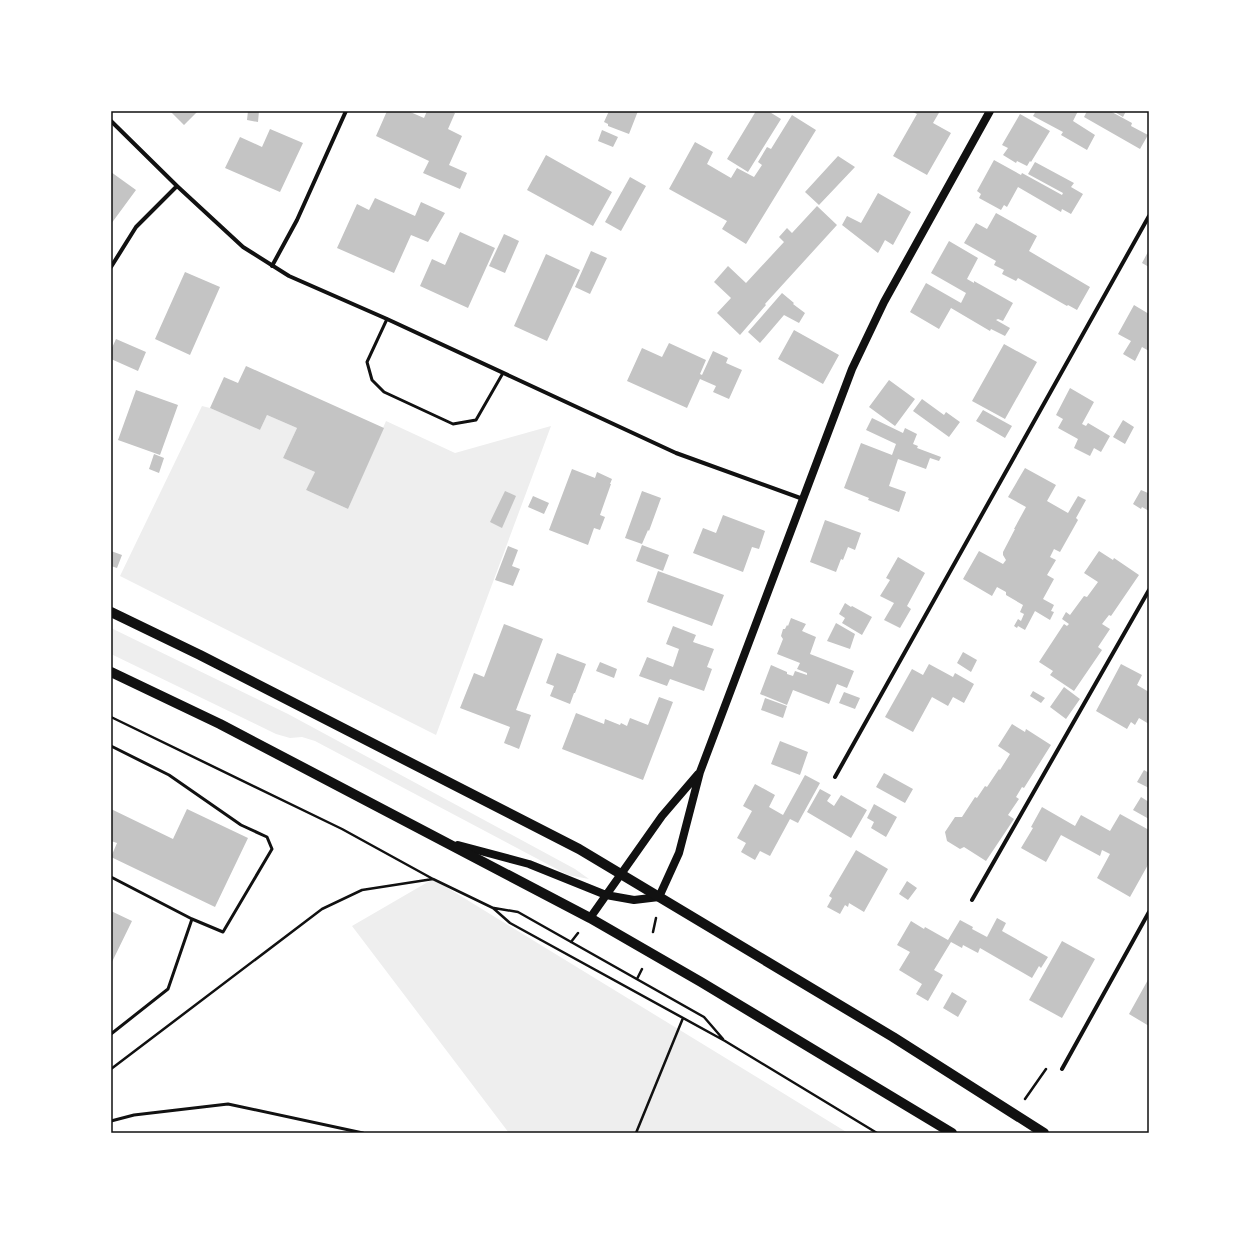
<svg xmlns="http://www.w3.org/2000/svg" width="1260" height="1244" font-family="Rubik,sans-serif">
<style>
.green{fill:#eee}
.building{fill:#c4c4c4}
.lines{fill:none;stroke-linecap:round;stroke-linejoin:round}
.path{stroke:#111;stroke-width:2.5}
.service{stroke:#111;stroke-width:3}
.minor{stroke:#111;stroke-width:4}
.secondary{stroke:#111;stroke-width:8}
.primary{stroke:#111;stroke-width:10}
.neatline{fill:none;stroke:#111;stroke-width:1.5}
</style>
<rect width="100%" height="100%" fill="#fff"/>
<path class="green" d="M 202,406 L 210,408 L 260,430 L 267,415 L 297,428 L 283,458 L 315,472 L 306,490 L 348,509 L 386,421 L 455,453 L 551,426 L 436,735 L 120,576 Z
M 111,628 L 288,714 L 575,869 L 589,879 L 568,875 L 315,741 L 302,737 L 290,738 L 276,734 L 111,654 Z
M 433,879 L 848,1133 L 509,1133 L 352,926 Z"/>
<path class="building" d="M 170,111 L 198,111 L 184,125 Z
M 248,111 L 259,111 L 258,122 L 247,120 Z
M 387,111 L 408,111 L 424,118 L 427,111 L 451,111 L 455,113 L 448,129 L 462,136 L 449,165 L 467,173 L 460,189 L 423,173 L 429,161 L 376,136 Z
M 609,111 L 638,111 L 629,134 L 608,126 L 608,124 L 604,122 Z
M 756,111 L 768,111 L 781,119 L 748,172 L 727,159 Z
M 911,111 L 940,111 L 933,123 L 951,133 L 927,175 L 893,156 L 917,114 Z
M 1036,111 L 1078,111 L 1073,121 L 1095,135 L 1087,150 L 1061,135 L 1063,132 L 1033,116 Z
M 1087,111 L 1110,111 L 1132,123 L 1131,126 L 1148,135 L 1140,149 L 1084,117 Z
M 1113,111 L 1126,111 L 1123,117 Z
M 1020,114 L 1050,131 L 1031,162 L 1030,161 L 1027,166 L 1017,161 L 1016,163 L 1003,155 L 1008,148 L 1002,145 Z
M 792,115 L 816,130 L 746,244 L 722,229 L 727,221 L 669,189 L 695,142 L 713,152 L 707,164 L 731,178 L 737,168 L 754,177 L 762,165 L 758,162 L 767,147 L 771,149 Z
M 270,129 L 303,143 L 280,192 L 225,168 L 240,137 L 262,147 Z
M 602,130 L 618,137 L 613,147 L 598,141 Z
M 546,155 L 612,192 L 593,226 L 527,190 Z
M 838,156 L 855,167 L 819,205 L 805,192 Z
M 994,160 L 1021,175 L 1022,173 L 1062,195 L 1063,193 L 1028,174 L 1035,162 L 1074,183 L 1071,187 L 1083,194 L 1071,214 L 1062,209 L 1061,212 L 1018,187 L 1007,207 L 1004,205 L 1001,210 L 979,198 L 981,194 L 977,191 Z
M 111,172 L 136,190 L 111,224 Z
M 630,177 L 646,186 L 621,231 L 605,222 Z
M 878,193 L 911,212 L 893,245 L 885,240 L 878,253 L 842,225 L 847,216 L 861,223 Z
M 375,198 L 415,216 L 421,202 L 445,213 L 428,242 L 411,235 L 394,273 L 337,248 L 357,204 L 369,210 Z
M 817,206 L 837,225 L 765,304 L 766,305 L 740,335 L 717,313 L 731,298 L 714,282 L 728,266 L 746,283 L 784,242 L 779,237 L 787,228 L 792,233 Z
M 996,213 L 1037,236 L 1029,251 L 1090,287 L 1077,310 L 1068,305 L 1067,306 L 1018,278 L 1016,281 L 1002,274 L 1004,270 L 994,265 L 996,261 L 964,243 L 976,223 L 987,229 Z
M 460,232 L 495,248 L 468,308 L 420,286 L 432,259 L 445,265 Z
M 504,234 L 519,241 L 505,273 L 489,266 Z
M 949,241 L 978,258 L 967,279 L 974,283 L 974,281 L 1013,303 L 1003,321 L 998,319 L 996,320 L 1010,328 L 1005,336 L 991,329 L 990,331 L 951,308 L 939,329 L 910,312 L 926,283 L 961,303 L 966,293 L 931,273 Z
M 1149,250 L 1149,267 L 1142,263 Z
M 591,251 L 607,258 L 590,294 L 575,287 Z
M 546,254 L 580,270 L 547,341 L 514,326 Z
M 185,272 L 220,287 L 190,355 L 155,339 Z
M 782,293 L 794,303 L 793,304 L 805,313 L 799,323 L 784,315 L 760,343 L 748,332 Z
M 1134,305 L 1149,314 L 1149,351 L 1142,347 L 1135,361 L 1123,354 L 1131,341 L 1118,334 Z
M 794,330 L 839,355 L 823,384 L 778,359 Z
M 116,339 L 146,352 L 138,371 L 111,359 L 111,350 Z
M 669,343 L 706,360 L 700,374 L 702,375 L 713,351 L 728,358 L 726,363 L 742,370 L 729,399 L 713,392 L 716,386 L 700,379 L 687,408 L 627,381 L 642,348 L 662,357 Z
M 1004,344 L 1037,362 L 1005,419 L 972,401 Z
M 246,366 L 384,428 L 348,509 L 306,490 L 315,472 L 283,458 L 297,428 L 267,415 L 260,430 L 210,408 L 224,377 L 238,383 Z
M 889,380 L 915,399 L 895,426 L 869,407 Z
M 1070,388 L 1094,402 L 1082,424 L 1086,426 L 1088,423 L 1110,436 L 1101,452 L 1094,448 L 1090,456 L 1074,448 L 1078,439 L 1058,428 L 1063,419 L 1056,415 Z
M 136,390 L 178,405 L 160,455 L 118,440 Z
M 922,399 L 944,415 L 946,412 L 960,422 L 949,437 L 913,411 Z
M 983,410 L 1012,426 L 1005,438 L 976,421 Z
M 872,418 L 903,433 L 905,428 L 917,434 L 913,444 L 918,446 L 917,448 L 941,457 L 939,461 L 930,458 L 926,469 L 898,459 L 889,486 L 906,492 L 899,512 L 868,500 L 869,498 L 844,488 L 861,443 L 892,455 L 896,444 L 866,430 Z
M 1123,420 L 1134,427 L 1125,444 L 1113,437 Z
M 154,454 L 164,458 L 159,473 L 149,469 Z
M 1025,468 L 1056,485 L 1047,501 L 1068,513 L 1078,496 L 1086,500 L 1076,518 L 1078,520 L 1060,552 L 1054,549 L 1050,557 L 1056,560 L 1047,575 L 1054,579 L 1043,599 L 1054,605 L 1051,611 L 1054,612 L 1050,620 L 1035,611 L 1025,630 L 1018,626 L 1017,628 L 1014,626 L 1018,619 L 1021,621 L 1024,614 L 1020,612 L 1023,605 L 1006,595 L 1006,592 L 997,587 L 992,596 L 963,579 L 979,551 L 1003,564 L 1006,560 L 1003,555 L 1003,552 L 1015,529 L 1014,529 L 1026,507 L 1008,497 Z
M 572,469 L 595,478 L 597,472 L 612,479 L 610,484 L 611,484 L 600,515 L 605,517 L 600,530 L 594,528 L 588,545 L 549,530 Z
M 1141,490 L 1148,493 L 1149,491 L 1149,511 L 1142,507 L 1141,509 L 1133,504 Z
M 505,491 L 516,496 L 502,528 L 490,522 Z
M 642,491 L 661,498 L 649,531 L 648,530 L 642,544 L 625,538 Z
M 533,496 L 549,503 L 544,514 L 528,507 Z
M 723,515 L 765,531 L 759,549 L 752,547 L 743,572 L 693,553 L 703,528 L 716,533 Z
M 825,520 L 861,533 L 855,550 L 848,547 L 843,560 L 841,559 L 836,572 L 810,562 Z
M 642,545 L 669,555 L 663,571 L 636,561 Z
M 508,546 L 518,550 L 512,566 L 520,569 L 513,586 L 495,580 Z
M 111,551 L 122,555 L 117,568 L 111,566 Z
M 1099,551 L 1113,560 L 1114,558 L 1139,575 L 1111,616 L 1109,615 L 1102,624 L 1110,629 L 1098,647 L 1102,650 L 1074,691 L 1050,675 L 1053,671 L 1039,662 L 1064,624 L 1067,626 L 1069,624 L 1062,619 L 1066,612 L 1070,615 L 1084,596 L 1087,597 L 1098,582 L 1084,573 Z
M 898,557 L 925,573 L 907,606 L 911,609 L 900,628 L 884,620 L 894,603 L 880,596 L 890,580 L 886,578 Z
M 658,571 L 724,595 L 712,626 L 647,602 Z
M 845,603 L 851,607 L 852,606 L 872,617 L 862,635 L 842,623 L 845,618 L 839,614 Z
M 791,618 L 806,624 L 802,631 L 816,637 L 810,654 L 854,671 L 847,688 L 837,684 L 829,704 L 793,690 L 787,705 L 760,694 L 771,665 L 787,672 L 787,674 L 793,676 L 795,671 L 807,675 L 807,673 L 797,669 L 800,663 L 777,654 L 783,639 L 781,636 L 783,629 L 785,629 L 787,625 L 788,626 Z
M 836,623 L 855,634 L 850,649 L 827,641 Z
M 504,624 L 543,639 L 516,710 L 531,715 L 519,749 L 504,743 L 510,727 L 460,708 L 474,673 L 484,677 Z
M 673,626 L 696,635 L 693,642 L 714,649 L 707,667 L 712,669 L 704,691 L 670,679 L 667,686 L 639,676 L 647,657 L 673,667 L 679,649 L 666,644 Z
M 963,652 L 977,660 L 971,672 L 957,663 Z
M 557,653 L 586,664 L 575,693 L 574,693 L 570,704 L 550,696 L 554,686 L 546,683 Z
M 600,662 L 617,669 L 614,678 L 596,671 Z
M 929,664 L 953,677 L 955,673 L 974,684 L 964,703 L 953,697 L 948,706 L 932,697 L 913,732 L 885,717 L 912,669 L 923,675 Z
M 1121,664 L 1142,675 L 1137,685 L 1149,692 L 1149,724 L 1139,718 L 1135,725 L 1131,722 L 1127,729 L 1096,711 Z
M 1064,687 L 1080,699 L 1066,719 L 1050,707 Z
M 1033,691 L 1045,698 L 1041,703 L 1030,696 Z
M 844,692 L 860,698 L 855,709 L 839,703 Z
M 659,697 L 673,702 L 643,780 L 562,749 L 576,713 L 604,724 L 605,719 L 620,725 L 621,723 L 627,726 L 630,718 L 648,725 Z
M 765,698 L 787,706 L 783,718 L 761,710 Z
M 1012,724 L 1025,732 L 1026,729 L 1051,745 L 1024,788 L 1022,787 L 1016,797 L 1019,799 L 1008,815 L 1014,819 L 986,861 L 964,847 L 960,849 L 947,841 L 945,832 L 955,817 L 962,817 L 975,797 L 977,798 L 985,786 L 987,787 L 999,769 L 1000,770 L 1010,754 L 998,746 Z
M 780,741 L 808,752 L 800,775 L 771,764 Z
M 1144,770 L 1149,773 L 1149,788 L 1137,782 Z
M 884,773 L 913,789 L 905,803 L 876,787 Z
M 805,775 L 820,783 L 798,823 L 790,819 L 770,856 L 760,851 L 755,860 L 741,852 L 746,843 L 737,838 L 752,811 L 743,806 L 755,784 L 775,795 L 769,807 L 783,815 Z
M 820,789 L 831,795 L 827,801 L 834,806 L 841,795 L 867,810 L 851,838 L 807,812 Z
M 1141,797 L 1149,802 L 1149,819 L 1133,810 Z
M 874,804 L 897,817 L 886,837 L 871,828 L 874,822 L 867,818 Z
M 1042,807 L 1075,826 L 1081,815 L 1110,831 L 1120,814 L 1149,830 L 1149,863 L 1130,897 L 1097,878 L 1110,854 L 1102,850 L 1100,856 L 1061,835 L 1046,862 L 1021,848 L 1033,828 L 1031,827 Z
M 111,809 L 173,839 L 187,809 L 248,838 L 215,907 L 111,857 L 117,843 L 111,841 Z
M 856,850 L 888,869 L 864,912 L 849,903 L 848,907 L 845,905 L 840,914 L 827,907 L 832,898 L 829,896 Z
M 907,881 L 917,888 L 908,900 L 899,894 Z
M 111,911 L 132,921 L 111,964 Z
M 997,918 L 1006,923 L 1002,931 L 1048,957 L 1041,968 L 1039,966 L 1032,978 L 980,948 L 978,953 L 963,945 L 962,948 L 951,942 L 934,970 L 943,975 L 928,1001 L 916,994 L 922,984 L 899,970 L 910,952 L 897,945 L 911,921 L 924,929 L 925,927 L 948,940 L 960,920 L 973,927 L 972,929 L 987,937 Z
M 1062,941 L 1095,959 L 1062,1018 L 1029,1000 Z
M 1149,978 L 1149,1026 L 1129,1014 Z
M 952,992 L 967,1001 L 958,1017 L 943,1008 Z"/>
<g class="lines">
<path class="path" d="M 111,717 L 342,829 L 433,879 L 493,908 L 510,923 L 725,1041 L 877,1133
M 494,908 L 518,912 L 704,1017 L 723,1039
M 653,932 L 656,918
M 571,942 L 578,933
M 637,979 L 642,969
M 111,1069 L 322,909 L 362,890 L 433,879
M 1025,1099 L 1046,1069
M 636,1133 L 683,1018"/>
<path class="service" d="M 387,319 L 367,362 L 372,380 L 384,392 L 453,424 L 476,420 L 503,373
M 111,746 L 169,775 L 241,825 L 267,837 L 272,849 L 223,932 L 192,919 L 111,877
M 111,1034 L 168,989 L 192,919
M 111,1121 L 134,1115 L 228,1104 L 363,1133"/>
<path class="minor" d="M 111,121 L 177,186 L 243,247 L 289,276 L 387,319 L 676,453 L 803,499
M 272,266 L 297,220 L 346,111
M 111,267 L 136,227 L 177,186
M 835,777 L 1149,216
M 972,900 L 1149,590
M 1062,1069 L 1149,912"/>
<path class="secondary" d="M 458,845 L 529,864 L 606,895 L 634,900 L 659,897 L 679,853 L 700,772 L 852,369 L 884,302 L 990,111
M 590,918 L 662,816 L 698,774"/>
<path class="primary" d="M 111,612 L 200,655 L 579,849 L 893,1037 L 1044,1133
M 111,672 L 220,724 L 590,918 L 701,982 L 952,1133"/>
</g>
<rect width="1260" height="1244" fill="none" stroke="#ffffff" stroke-width="224"/>
<rect x="112" y="112" width="1036" height="1020" class="neatline"/>
</svg>
